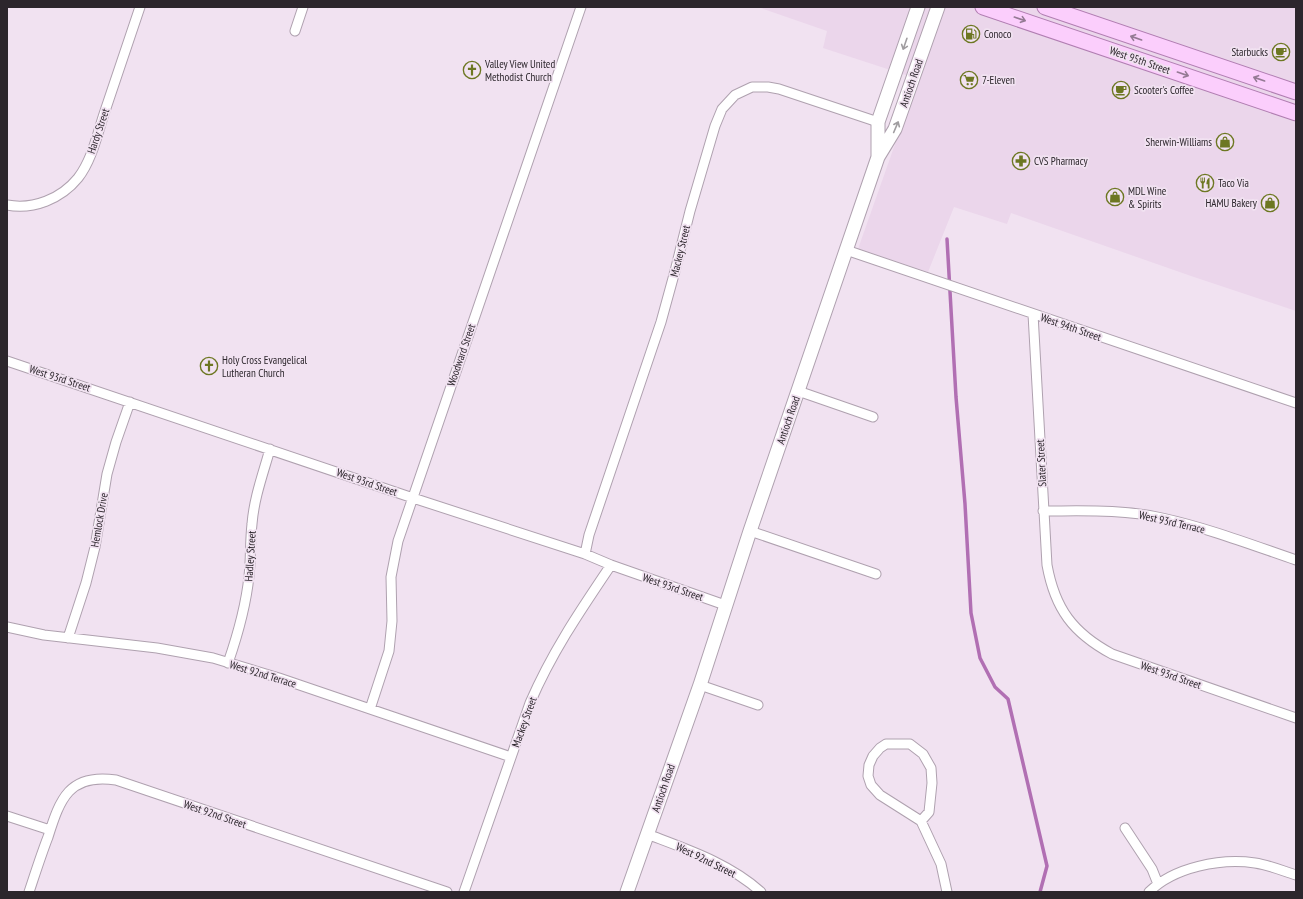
<svg xmlns="http://www.w3.org/2000/svg" width="1303" height="899" font-family="'PT Sans Narrow',sans-serif">
<style>
.built{fill:#ebd6eb}
.lines{fill:none;stroke-linecap:round;stroke-linejoin:round}
.stream{stroke:#b16fb3;stroke-width:3.5}
.minor-casing{stroke:#afa1af;stroke-width:11}
.secondary-casing{stroke:#afa1af;stroke-width:15}
.primary-casing{stroke:#b17eb2;stroke-width:17}
.minor{stroke:#fff;stroke-width:9}
.secondary{stroke:#fff;stroke-width:13}
.primary{stroke:#fbcefc;stroke-width:15}
.oneway{stroke:#947a94}
.oneway2{stroke:#a09da0}
.labels{text-anchor:middle;stroke-width:3.5;stroke-linejoin:round;paint-order:stroke}
.poi-label{font-size:11px;fill:#2c262c;stroke:#f1e2f1;text-anchor:start}
.street-label{font-size:11px;fill:#2c262c;stroke:#f1e2f1}
</style>
<rect width="100%" height="100%" fill="#f1e2f1"/>
<path class="built" d="M 758,7 L 1296,7 L 1296,311 L 1191,276 L 1011,213 L 1007,224 L 954,207 L 928,272 L 858,249 L 918,79 L 823,48 L 827,31 Z"/>
<g class="lines">
<path class="stream" d="M 947,239 L 956,397 L 965,504 L 971,613 L 980,658 L 995,687 L 1008,699 L 1047,866 L 1040,892"/>
<defs>
<path id="minor" d="M 295,31 L 303,7
M 7,205 C 33,210 61,199 78,178 C 92,160 97,135 104,114 C 116,78 128,43 140,7
M 846,250 L 1296,403
M 1033,314 L 1047,565 C 1055,609 1073,633 1112,654 L 1296,718
M 7,361 L 413,498 L 585,554 L 611,565 L 725,605
M 798,391 L 873,417
M 1043,511 C 1083,511 1123,509 1162,518 C 1208,528 1252,545 1296,560
M 750,531 L 876,574
M 585,554 L 589,535 L 661,322 L 675,271 L 690,211 L 715,126 L 722,109 L 735,95 L 752,87 L 768,87 L 779,89 L 878,122
M 7,627 L 44,635 L 157,648 L 213,658 L 279,678 L 511,757
M 68,638 L 86,583 L 95,547 L 107,474 L 116,442 L 130,402
M 228,663 C 238,634 246,606 249,576 C 251,559 250,541 252,524 C 254,498 263,474 270,449
M 700,685 L 758,705
M 370,709 L 389,651 L 392,621 L 391,577 L 398,541 L 581,7
M 7,816 L 50,830
M 921,821 L 929,812 L 932,783 L 931,768 L 923,754 L 910,744 L 886,744 L 880,748 L 873,756 L 869,765 L 868,776 L 871,785 L 880,795 L 921,821 L 941,864 L 947,892
M 1125,828 L 1152,869 L 1158,884
M 647,834 C 686,849 729,863 761,892
M 29,892 C 35,874 41,855 48,837 C 60,799 69,773 116,780 L 447,892
M 464,892 L 530,703 C 552,652 580,611 611,565
M 1149,892 C 1174,867 1221,858 1255,863 C 1269,865 1283,871 1296,875"/>
<path id="secondary" d="M 878,157 L 878,122 L 918,7
M 627,892 L 700,685 L 750,531 L 878,157 L 895,129 L 938,7"/>
<path id="primary" d="M 983,7 L 1296,113
M 1045,7 L 1296,92"/>
</defs>
<use href="#minor" class="minor-casing"/>
<use href="#secondary" class="secondary-casing"/>
<use href="#primary" class="primary-casing"/>
<use href="#minor" class="minor"/>
<use href="#secondary" class="secondary"/>
<use href="#primary" class="primary"/>
</g>
<defs><path id="oneway-shaft" d="M-6 0H5M1.5-3L5.5 0L1.5 3" fill="none" stroke-width="1.6" stroke-linecap="round" stroke-linejoin="round"/></defs>
<g class="oneway">
<use href="#oneway-shaft" transform="translate(1020 19) rotate(19)"/>
<use href="#oneway-shaft" transform="translate(1136 38) rotate(-161)"/>
<use href="#oneway-shaft" transform="translate(1183 74) rotate(19)"/>
<use href="#oneway-shaft" transform="translate(1259 79) rotate(-161)"/>
</g>
<g class="oneway2">
<use href="#oneway-shaft" transform="translate(905 44) rotate(109)"/>
<use href="#oneway-shaft" transform="translate(896 127) rotate(-67)"/>
</g>
<defs>
<symbol id="fuel-ring" viewBox="-11 -11 22 22"><circle r="9.5" fill="#f1e2f1" stroke="#6d7722" stroke-width="1.5"/><path d="M-5.5-6h7V0h2V4h1.3V-2.5L3-4.5l.8-.8L6-3V5H2.5V1h-1V6h-7ZM-4.2-4.7v3.2H.2V-4.7Z" fill="#6d7722"/></symbol>
<symbol id="cafe-ring" viewBox="-11 -11 22 22"><circle r="9.5" fill="#f1e2f1" stroke="#6d7722" stroke-width="1.5"/><path d="M-5.5-4.5H6V0H3Q3 3.5 0 3.5H-2.5Q-5.5 3.5-5.5 0ZM3-3.2v2h1.7v-2ZM-6 4.5H4V6H-6Z" fill="#6d7722"/></symbol>
<symbol id="church-ring" viewBox="-11 -11 22 22"><circle r="9.5" fill="#f1e2f1" stroke="#6d7722" stroke-width="1.5"/><path d="M-1.2-6h2.4v3.5h3.3v2.4h-3.3V6h-2.4V-.1h-3.3v-2.4h3.3Z" fill="#6d7722"/></symbol>
<symbol id="supermarket-ring" viewBox="-11 -11 22 22"><circle r="9.5" fill="#f1e2f1" stroke="#6d7722" stroke-width="1.5"/><path d="M-6-5.5h2.5l.6 2H6L4.5 2H-2.5L-4.4-4H-6ZM-1.5 3.2a1.3 1.3 0 1 0 .1 0ZM3 3.2a1.3 1.3 0 1 0 .1 0Z" fill="#6d7722"/></symbol>
<symbol id="shop-ring" viewBox="-11 -11 22 22"><circle r="9.5" fill="#f1e2f1" stroke="#6d7722" stroke-width="1.5"/><path d="M-5-2.5h2.3a2.7 3.5 0 0 1 5.4 0H5L5.5 6h-11ZM-1.5-2.5h3a1.5 2.3 0 0 0-3 0Z" fill="#6d7722"/></symbol>
<symbol id="pharmacy-ring" viewBox="-11 -11 22 22"><circle r="9.5" fill="#f1e2f1" stroke="#6d7722" stroke-width="1.5"/><path d="M-2-6h4v4h4v4h-4v4h-4v-4h-4v-4h4Z" fill="#6d7722"/></symbol>
<symbol id="restaurant-ring" viewBox="-11 -11 22 22"><circle r="9.5" fill="#f1e2f1" stroke="#6d7722" stroke-width="1.5"/><path d="M-5-6h1v4h1v-4h1v4h1v-4h1v5L-1.5 .5V6h-2V.5L-5-1ZM5-6V6H3V1.5H1.5Q1.5-4 5-6Z" fill="#6d7722"/></symbol>
</defs>
<g fill-rule="evenodd">
<use href="#fuel-ring" x="961" y="24" width="20" height="20"/>
<use href="#cafe-ring" x="1271" y="42" width="20" height="20"/>
<use href="#church-ring" x="462" y="60" width="20" height="20"/>
<use href="#supermarket-ring" x="959" y="70" width="20" height="20"/>
<use href="#cafe-ring" x="1111" y="80" width="20" height="20"/>
<use href="#shop-ring" x="1215" y="132" width="20" height="20"/>
<use href="#pharmacy-ring" x="1011" y="151" width="20" height="20"/>
<use href="#restaurant-ring" x="1195" y="173" width="20" height="20"/>
<use href="#shop-ring" x="1105" y="187" width="20" height="20"/>
<use href="#shop-ring" x="1260" y="193" width="20" height="20"/>
<use href="#church-ring" x="199" y="356" width="20" height="20"/>
</g>
<g class="labels">
<g class="poi-label">
<text x="984" y="38">Conoco</text>
<text x="1268" y="56" text-anchor="end">Starbucks</text>
<text x="485" y="68">Valley View United<tspan x="485" dy="13">Methodist Church</tspan></text>
<text x="982" y="84">7-Eleven</text>
<text x="1134" y="94">Scooter's Coffee</text>
<text x="1212" y="146" text-anchor="end">Sherwin-Williams</text>
<text x="1034" y="165">CVS Pharmacy</text>
<text x="1218" y="187">Taco Via</text>
<text x="1128" y="195">MDL Wine<tspan x="1128" dy="13">&amp; Spirits</tspan></text>
<text x="1257" y="207" text-anchor="end">HAMU Bakery</text>
<text x="222" y="364">Holy Cross Evangelical<tspan x="222" dy="13">Lutheran Church</tspan></text>
</g>
<g class="street-label">
<text transform="translate(1140 60) rotate(19)" y="4">West 95th Street</text>
<text transform="translate(911 83) rotate(-71)" y="4">Antioch Road</text>
<text transform="translate(98 131) rotate(-71)" y="4">Hardy Street</text>
<text transform="translate(680 251) rotate(-76)" y="4">Mackey Street</text>
<text transform="translate(1071 327) rotate(19)" y="4">West 94th Street</text>
<text transform="translate(461 355) rotate(-71)" y="4">Woodward Street</text>
<text transform="translate(60 378) rotate(18)" y="4">West 93rd Street</text>
<text transform="translate(788 420) rotate(-71)" y="4">Antioch Road</text>
<text transform="translate(1041 463) rotate(-93)" y="4">Slater Street</text>
<text transform="translate(367 482) rotate(19)" y="4">West 93rd Street</text>
<text transform="translate(99 520) rotate(-80)" y="4">Hemlock Drive</text>
<text transform="translate(1172 522) rotate(13)" y="4">West 93rd Terrace</text>
<text transform="translate(250 556) rotate(-86)" y="4">Hadley Street</text>
<text transform="translate(673 587) rotate(19)" y="4">West 93rd Street</text>
<text transform="translate(263 674) rotate(17)" y="4">West 92nd Terrace</text>
<text transform="translate(1171 675) rotate(19)" y="4">West 93rd Street</text>
<text transform="translate(524 722) rotate(-70)" y="4">Mackey Street</text>
<text transform="translate(663 788) rotate(-71)" y="4">Antioch Road</text>
<text transform="translate(215 814) rotate(19)" y="4">West 92nd Street</text>
<text transform="translate(706 860) rotate(26)" y="4">West 92nd Street</text>
</g>
</g>
<rect width="1303" height="899" fill="none" stroke="#2c262c" stroke-width="16"/>
</svg>
